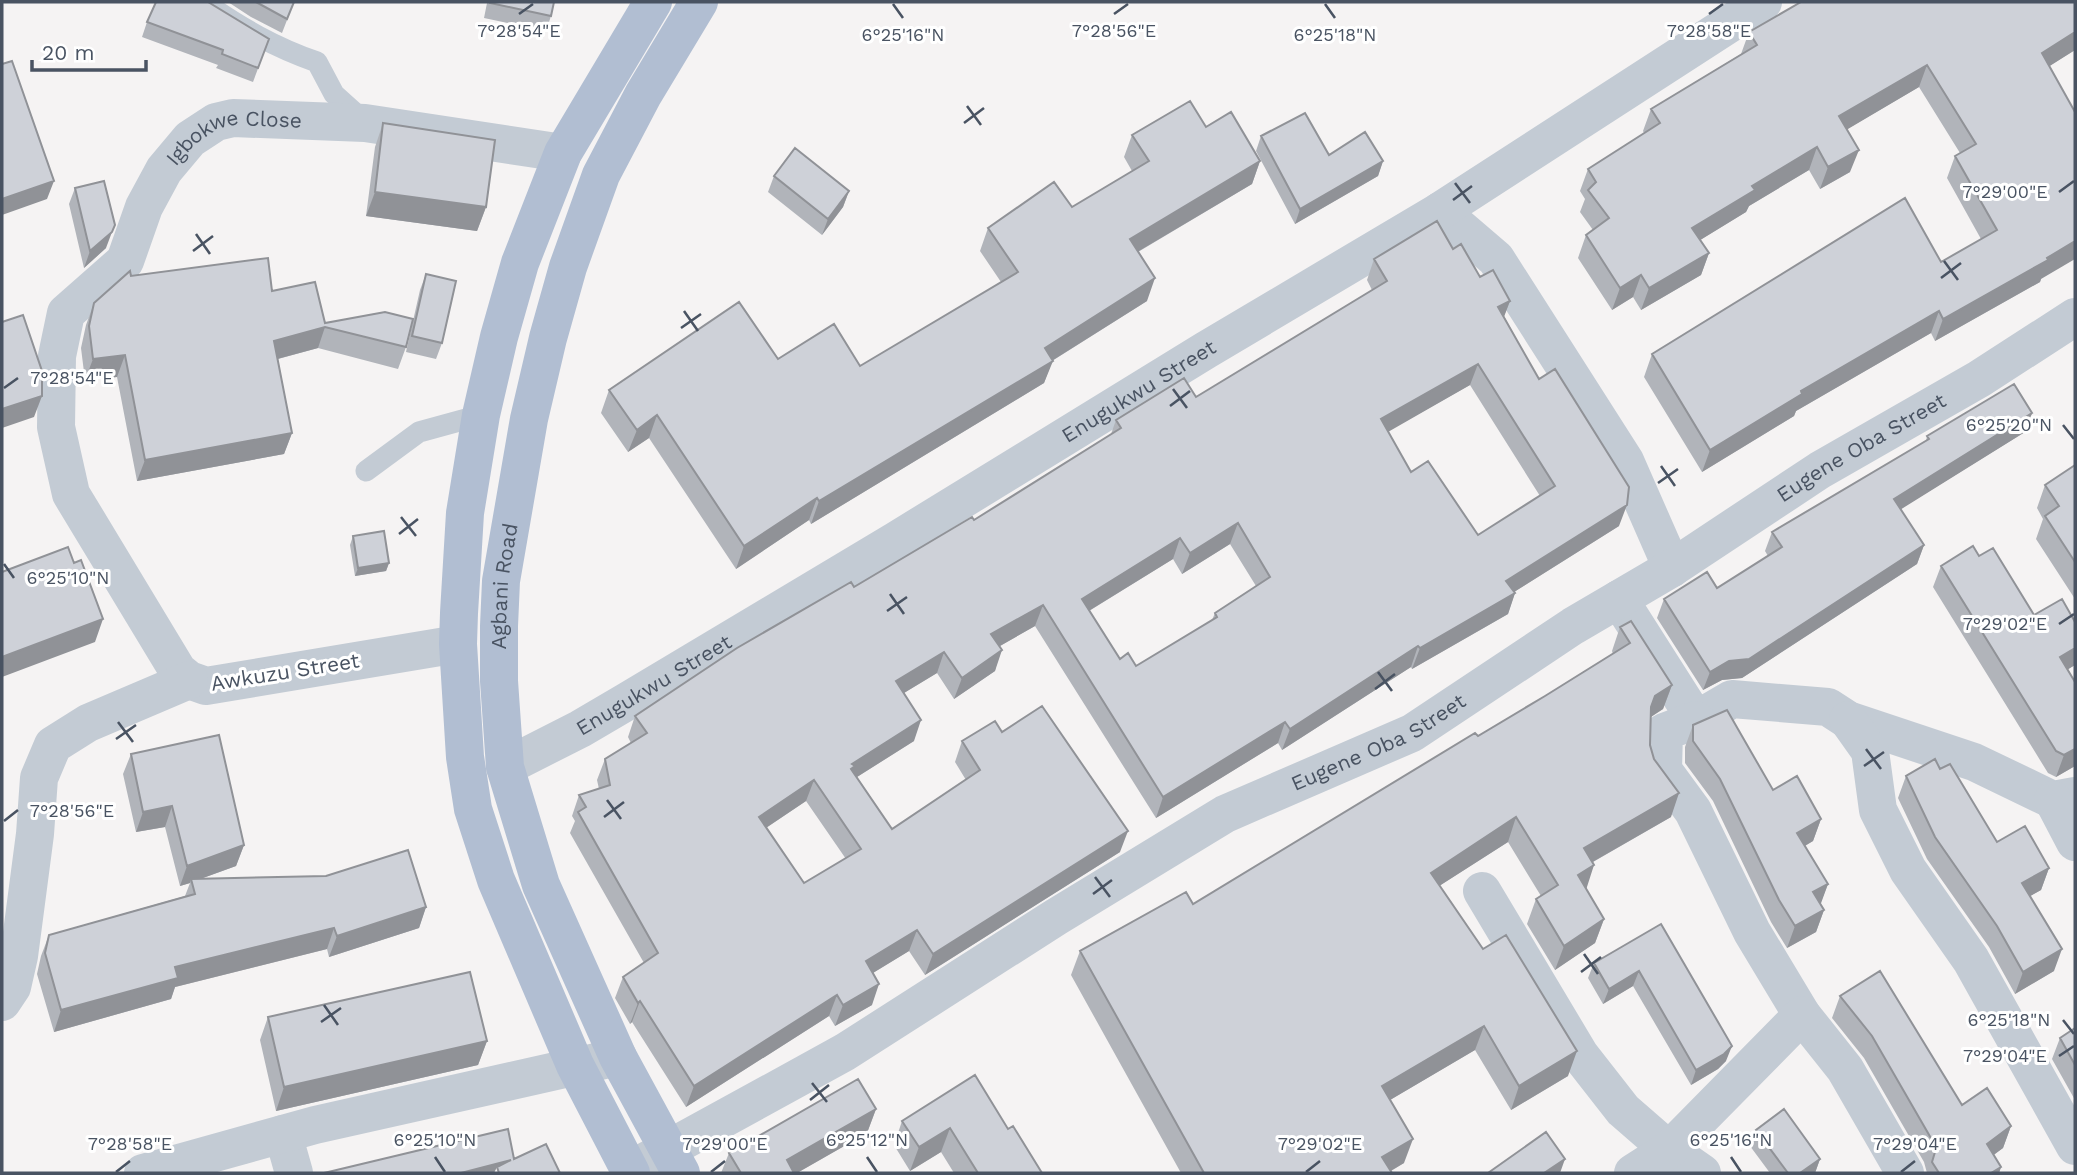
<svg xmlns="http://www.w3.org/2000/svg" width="2077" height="1175" font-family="'Work Sans',sans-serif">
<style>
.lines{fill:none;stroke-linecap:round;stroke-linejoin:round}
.service{stroke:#c3cbd4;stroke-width:21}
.minor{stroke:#c3cbd4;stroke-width:38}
.primary{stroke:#b1bed2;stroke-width:38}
.wall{fill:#b1b4ba;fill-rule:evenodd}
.shaded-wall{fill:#909297}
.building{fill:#ced1d8;stroke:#909297;stroke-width:2;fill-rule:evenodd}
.ticks{fill:none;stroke:#495362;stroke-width:2.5}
.labels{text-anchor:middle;stroke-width:6;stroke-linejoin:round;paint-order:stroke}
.street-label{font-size:21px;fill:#495362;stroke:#fff}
.ticks-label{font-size:18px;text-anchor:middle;fill:#495362;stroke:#fff;stroke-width:6;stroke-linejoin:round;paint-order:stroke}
</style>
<rect width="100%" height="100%" fill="#f5f3f3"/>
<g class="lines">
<path class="service" d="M 204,2 C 241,28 274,47 317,62 L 334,94 L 364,121
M 366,471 L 419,432 L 481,415"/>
<g class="minor">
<path d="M 1440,211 L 1496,259 L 1625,461 L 1672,568"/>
<path d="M 1619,599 L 1696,720 L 1732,699 L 1828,707 L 1848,720 L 1974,762 L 2053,800 L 2075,796"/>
<path id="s1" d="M 458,644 L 206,686 L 189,680 L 178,671 L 71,494 L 56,427 L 57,356 L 66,313 L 125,261 L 144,207 L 164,170 L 190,139 L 216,122 L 233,118 L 365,123 L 563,153"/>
<path d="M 1696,720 L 1664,732 L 1663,770 L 1693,811 L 1752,932 L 1802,1015 L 1845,1069 L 1905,1173"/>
<path d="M 1848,720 L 1870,751 L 1878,810 L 1908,870 L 1971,960 L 2075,1146"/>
<path id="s2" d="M 505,767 L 580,729 L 626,702 L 895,541 L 1206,350 L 1440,211 L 1763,2"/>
<path d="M 2053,800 L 2075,842"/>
<path d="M 1482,891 L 1580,1055 L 1623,1110 L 1669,1150 L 1702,1173"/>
<path d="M 2,1002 L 12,987 L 19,956 L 35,834 L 39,778 L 53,745 L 88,723 L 189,680"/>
<path d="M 283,1134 L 294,1173"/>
<path id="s3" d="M 630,1170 L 845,1052 L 1056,917 L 1225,814 L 1412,733 L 1573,626 L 1672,568 L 1820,470 L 1979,379 L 2075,317"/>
<path d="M 143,1173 L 315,1125 L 618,1057"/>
<path d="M 1633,1173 L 1669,1150 L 1802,1015"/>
</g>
<g class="primary">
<path d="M 631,1173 L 575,1065 L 496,880 L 473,809 L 465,757 L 458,644 L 459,613 L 465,513 L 481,415 L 499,337 L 520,263 L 563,153 L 653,2"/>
<path id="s4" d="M 681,1173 L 618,1057 L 541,885 L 505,767 L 499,681 L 499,626 L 501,581 L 529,419 L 548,338 L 568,267 L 601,175 L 643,95 L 699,2"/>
</g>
</g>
<path class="wall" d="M 228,2 L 294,2 L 282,33 L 251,17 Z
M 484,2 L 554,2 L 551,16 L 546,31 L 484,18 L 487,3 Z
M 2075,2 L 2075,50 L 2049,66 L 2041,279 L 2040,282 L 1935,341 L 1931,333 L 1796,411 L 1794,416 L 1702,472 L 1644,377 L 1652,354 L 1941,262 L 1981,239 L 1947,178 L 1955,156 L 1960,153 L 1919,87 L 1847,129 L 1850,172 L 1820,189 L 1809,170 L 1749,206 L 1746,212 L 1700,240 L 1709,253 L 1701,275 L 1641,310 L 1633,297 L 1612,310 L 1578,258 L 1586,235 L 1593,230 L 1580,212 L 1585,199 L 1580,191 L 1588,169 L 1644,133 L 1643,131 L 1651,109 L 1741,54 L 1749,32 Z
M 147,22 L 269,39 L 253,82 L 216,68 L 218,65 L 142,37 Z
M 383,123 L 486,207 L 477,231 L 366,216 L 375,147 Z
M 1206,127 L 1260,161 L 1252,184 L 1138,252 L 1147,301 L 1052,361 L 1044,383 L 811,524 L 809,520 L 736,569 L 649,438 L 628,452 L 601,413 L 609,390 L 778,359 L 860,366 L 1001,282 L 980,251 L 988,228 L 1072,207 L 1132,171 L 1124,157 L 1132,135 Z
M 1261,136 L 1329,155 L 1383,161 L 1378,176 L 1295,224 L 1256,151 Z
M 774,176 L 849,191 L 843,207 L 822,235 L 768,192 Z
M 75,188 L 106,248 L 84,268 L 69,204 Z
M 1453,249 L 1480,277 L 1510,301 L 1504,316 L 1619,526 L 1514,592 L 1515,593 L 1508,614 L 1412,669 L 1411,667 L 1282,750 L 1278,743 L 1156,818 L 1035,626 L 1000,646 L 995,671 L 954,699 L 937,673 L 904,693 L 914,741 L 857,777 L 892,829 L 966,780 L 955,762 L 962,741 L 1002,732 L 1120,852 L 925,975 L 909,951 L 873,973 L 872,1005 L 835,1026 L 829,1016 L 686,1107 L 632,1022 L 630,1024 L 615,998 L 623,977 L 644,963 L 570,833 L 575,821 L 572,816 L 579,795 L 599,789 L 597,780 L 605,759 L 631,743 L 628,737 L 635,716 L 854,587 L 974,520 L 1111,434 L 1116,420 L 1196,397 L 1372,290 L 1367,280 L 1374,259 ZM 1470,385 L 1540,496 L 1478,535 L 1411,472 L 1388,431 ZM 1230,544 L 1256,586 L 1215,613 L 1212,620 L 1136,666 L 1120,659 L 1089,611 L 1173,559 L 1182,574 ZM 806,801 L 846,859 L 804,883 L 766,828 Z
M 426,274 L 442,343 L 436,359 L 406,352 L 420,290 Z
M 131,276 L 272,291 L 325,323 L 406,347 L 398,369 L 318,348 L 278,359 L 292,433 L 284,454 L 137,481 L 117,377 L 85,380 L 81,348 L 86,325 L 94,303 Z
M 2032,413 L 2025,432 L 1900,509 L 1924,545 L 1917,564 L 1742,678 L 1722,680 L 1703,690 L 1657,618 L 1664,599 L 1717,588 L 1768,556 L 1765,551 L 1772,532 L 1926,441 L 1927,436 Z
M 2075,465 L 2075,599 L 2036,539 L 2043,519 L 2037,508 L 2045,485 Z
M 353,536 L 389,563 L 386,571 L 355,576 L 350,545 Z
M 1979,556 L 2034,615 L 2075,622 L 2075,665 L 2068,669 L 2075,682 L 2075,766 L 2056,777 L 2048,773 L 1933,587 L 1941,566 Z
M 1620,627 L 1672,685 L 1663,709 L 1651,717 L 1650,745 L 1671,817 L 1593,862 L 1586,888 L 1604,919 L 1595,943 L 1555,970 L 1527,924 L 1536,899 L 1541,896 L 1508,842 L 1439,886 L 1568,1076 L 1511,1110 L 1475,1050 L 1390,1100 L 1404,1163 L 1391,1171 L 1392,1173 L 1181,1173 L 1071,975 L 1080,951 L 1193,904 L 1545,696 L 1613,654 L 1612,651 Z
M 1693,725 L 1773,790 L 1821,819 L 1813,841 L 1805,846 L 1828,884 L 1820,904 L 1824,910 L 1816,932 L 1787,948 L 1771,922 L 1713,801 L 1685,763 L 1685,747 Z
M 131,754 L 244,845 L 236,866 L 200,879 L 426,907 L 419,928 L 329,957 L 327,949 L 175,987 L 171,999 L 54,1032 L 37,974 L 41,956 L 49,935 L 185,896 L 190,883 L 180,886 L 165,827 L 136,832 L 123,774 Z
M 1940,769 L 1997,842 L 2049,868 L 2041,890 L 2030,896 L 2054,971 L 2015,994 L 1989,947 L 1927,859 L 1898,798 L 1906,776 Z
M 1661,924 L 1726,1061 L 1718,1069 L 1691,1085 L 1633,986 L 1603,1004 L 1588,978 L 1594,963 Z
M 1840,996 L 1962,1105 L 2011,1126 L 2003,1148 L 1993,1155 L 2001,1167 L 1999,1173 L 1927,1173 L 1924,1162 L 1864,1058 L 1832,1018 Z
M 268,1017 L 487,1041 L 478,1065 L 276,1111 L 260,1040 Z
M 2075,1028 L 2075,1100 L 2052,1059 L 2060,1038 Z
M 876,1109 L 867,1133 L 797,1173 L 721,1173 L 729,1153 Z
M 902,1121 L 1008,1129 L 1042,1173 L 954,1173 L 941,1152 L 910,1171 L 894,1145 Z
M 1756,1130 L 1820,1159 L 1815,1173 L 1770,1173 L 1750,1146 Z"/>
<path class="shaded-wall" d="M 2075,32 L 2075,50 L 2034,76 L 2042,53 Z
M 1927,65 L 1919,87 L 1831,139 L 1839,116 Z
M 1817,147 L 1809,170 L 1749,206 L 1746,212 L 1684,250 L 1692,228 L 1752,186 Z
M 1859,150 L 1850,172 L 1820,189 L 1828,167 Z
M 1260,161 L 1252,184 L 1122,261 L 1130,239 Z
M 1383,161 L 1378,176 L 1295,224 L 1300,209 Z
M 54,181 L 47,199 L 2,215 L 2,199 Z
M 849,191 L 843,207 L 822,235 L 828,219 Z
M 375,192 L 486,207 L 477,231 L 366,216 Z
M 112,232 L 106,248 L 84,268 L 90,251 Z
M 2075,241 L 2075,259 L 2041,279 L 2040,282 L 1935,341 L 1943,319 Z
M 1709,253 L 1701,275 L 1641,310 L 1649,288 Z
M 1641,275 L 1633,297 L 1612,310 L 1620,288 Z
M 1155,278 L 1147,301 L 1050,362 L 1053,361 L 1044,383 L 811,524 L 819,501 L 1045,348 Z
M 1510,301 L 1502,322 L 1498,307 Z
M 1939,311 L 1931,333 L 1796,411 L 1794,416 L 1702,472 L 1710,450 L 1801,391 Z
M 325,327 L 318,348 L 266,362 L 274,341 Z
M 125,355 L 117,377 L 85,380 L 93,359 Z
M 1478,364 L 1470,385 L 1374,440 L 1381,419 Z
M 42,396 L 34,417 L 2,428 L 2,409 Z
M 2032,413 L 2025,432 L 1887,518 L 1894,499 Z
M 657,415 L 649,438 L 628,452 L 637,430 Z
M 292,433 L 284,454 L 137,481 L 145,460 Z
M 817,498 L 809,520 L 736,569 L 744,546 Z
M 1627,505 L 1619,526 L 1498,602 L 1506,581 Z
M 1238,523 L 1230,544 L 1182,574 L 1190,553 Z
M 1180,538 L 1173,559 L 1074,620 L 1082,599 Z
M 1924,545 L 1917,564 L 1742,678 L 1722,680 L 1703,690 L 1710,672 Z
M 389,563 L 386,571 L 355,576 L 358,568 Z
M 1515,593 L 1508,614 L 1412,669 L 1420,648 Z
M 1043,605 L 1035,626 L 984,655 L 991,634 Z
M 103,619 L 95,642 L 2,677 L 2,657 Z
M 1418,646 L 1411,667 L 1282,750 L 1290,729 Z
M 2075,648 L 2075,665 L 2052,679 L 2060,657 Z
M 1002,650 L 995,671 L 954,699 L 962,678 Z
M 944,652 L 937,673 L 889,702 L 896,681 Z
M 1672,685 L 1663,709 L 1646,720 L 1655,696 Z
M 921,720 L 914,741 L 849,782 L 852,764 Z
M 1285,722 L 1278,743 L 1156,818 L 1163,797 Z
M 2075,749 L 2075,766 L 2056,777 L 2064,755 Z
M 814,780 L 806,801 L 751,838 L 759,817 Z
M 1679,793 L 1671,817 L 1575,872 L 1584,848 Z
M 172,806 L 165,827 L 136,832 L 143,812 Z
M 1516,817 L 1508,842 L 1422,897 L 1431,873 Z
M 1821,819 L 1813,841 L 1789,855 L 1797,833 Z
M 1128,831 L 1120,852 L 925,975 L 933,954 Z
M 244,845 L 236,866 L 192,882 L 191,879 L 190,883 L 180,886 L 187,866 Z
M 1594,865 L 1586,890 L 1578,875 Z
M 2049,868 L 2041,890 L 2014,905 L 2022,883 Z
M 1828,884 L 1820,906 L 1813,892 Z
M 426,907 L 419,928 L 329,957 L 337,936 Z
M 1824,910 L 1816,932 L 1787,948 L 1795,926 Z
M 1604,919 L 1595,943 L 1555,970 L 1564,946 Z
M 334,928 L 327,949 L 175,987 L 171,999 L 54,1032 L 61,1010 L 175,967 Z
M 917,930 L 909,951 L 858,982 L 866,961 Z
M 2062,949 L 2054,971 L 2015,994 L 2023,972 Z
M 1639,971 L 1633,986 L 1603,1004 L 1609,989 Z
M 879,984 L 872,1005 L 835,1026 L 843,1005 Z
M 837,995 L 829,1016 L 686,1107 L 694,1086 Z
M 640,1001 L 632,1022 L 630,1024 L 638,1003 Z
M 1484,1026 L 1475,1050 L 1373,1110 L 1382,1086 Z
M 487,1041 L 478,1065 L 276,1111 L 284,1087 Z
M 1732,1046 L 1726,1061 L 1718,1069 L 1691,1085 L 1696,1070 Z
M 1577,1051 L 1568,1076 L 1511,1110 L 1519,1086 Z
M 876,1109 L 867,1133 L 797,1173 L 782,1173 L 787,1160 Z
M 2011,1126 L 2003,1148 L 1979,1166 L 1987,1144 Z
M 950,1128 L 941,1152 L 910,1171 L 919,1147 Z
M 1413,1139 L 1404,1163 L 1387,1173 L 1382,1157 Z
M 1565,1159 L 1560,1173 L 1544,1173 Z
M 1820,1159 L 1815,1173 L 1800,1173 Z
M 511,1160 L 497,1167 L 494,1173 L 461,1173 Z
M 2001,1167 L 1999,1173 L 1991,1173 Z"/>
<path class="building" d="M 156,2 L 208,2 L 269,39 L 258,68 L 222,54 L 223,50 L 147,22 Z
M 256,2 L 294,2 L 287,19 Z
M 490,2 L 554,2 L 551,16 L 490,3 Z
M 1801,2 L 2075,2 L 2075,32 L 2042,53 L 2075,112 L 2075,241 L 2047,258 L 2048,260 L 1943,319 L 1939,311 L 1801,391 L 1802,394 L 1710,450 L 1652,354 L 1905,198 L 1941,262 L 1997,230 L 1955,156 L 1976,144 L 1927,65 L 1839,116 L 1859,150 L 1828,167 L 1817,147 L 1752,186 L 1755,190 L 1692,228 L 1709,253 L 1649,288 L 1641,275 L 1620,288 L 1586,235 L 1609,218 L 1588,190 L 1596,182 L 1588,169 L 1660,123 L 1651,109 L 1757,45 L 1749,32 Z
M 12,61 L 54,181 L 2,199 L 2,64 Z
M 1190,101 L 1206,127 L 1231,112 L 1260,161 L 1130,239 L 1155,278 L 1045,348 L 1053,361 L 819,501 L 817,498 L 744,546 L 657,415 L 637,430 L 609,390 L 739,302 L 778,359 L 834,324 L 860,366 L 1018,272 L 988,228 L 1054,182 L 1072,207 L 1149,161 L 1132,135 Z
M 1305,113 L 1329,155 L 1365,132 L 1383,161 L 1300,209 L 1261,136 Z
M 383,123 L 495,140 L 486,207 L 375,192 Z
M 795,148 L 849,191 L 828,219 L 774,176 Z
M 104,181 L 115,225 L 112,232 L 90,251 L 75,188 Z
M 1437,221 L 1453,249 L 1461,244 L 1480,277 L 1493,270 L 1510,301 L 1498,307 L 1539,379 L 1555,369 L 1629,487 L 1627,505 L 1506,581 L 1515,593 L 1420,648 L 1418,646 L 1290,729 L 1285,722 L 1163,797 L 1043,605 L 991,634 L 1002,650 L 962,678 L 944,652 L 896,681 L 921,720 L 852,764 L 855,766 L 851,769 L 892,829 L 980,770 L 962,741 L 995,721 L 1002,732 L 1042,706 L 1128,831 L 933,954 L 917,930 L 866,961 L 879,984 L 843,1005 L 837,995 L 694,1086 L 640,1001 L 638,1003 L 623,977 L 658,953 L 578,812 L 586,807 L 579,795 L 610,785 L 605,759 L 647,733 L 635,716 L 737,648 L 851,582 L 854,587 L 972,517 L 974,520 L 1121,428 L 1116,420 L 1184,378 L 1196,397 L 1387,281 L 1374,259 ZM 1478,364 L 1555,486 L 1478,535 L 1428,461 L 1411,472 L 1381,419 ZM 1238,523 L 1270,577 L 1215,613 L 1217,617 L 1136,666 L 1128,653 L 1120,659 L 1082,599 L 1180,538 L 1190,553 ZM 814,780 L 861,849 L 804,883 L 759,817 Z
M 268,258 L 272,291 L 315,282 L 325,323 L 385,312 L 413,319 L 406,347 L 325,327 L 274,341 L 292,433 L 145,460 L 125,355 L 93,359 L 89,326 L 94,303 L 130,271 L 131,276 Z
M 426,274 L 456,281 L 442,343 L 412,336 Z
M 23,315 L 42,371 L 42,396 L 2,409 L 2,322 Z
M 2014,384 L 2032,413 L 1894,499 L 1924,545 L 1749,659 L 1729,661 L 1710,672 L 1664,599 L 1707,572 L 1717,588 L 1782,547 L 1772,532 L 1929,439 L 1927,436 Z
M 2075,465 L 2075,562 L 2045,516 L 2059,506 L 2045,485 Z
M 384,531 L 389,563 L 358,568 L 353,536 Z
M 1973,546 L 1979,556 L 1993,548 L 2034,615 L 2062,599 L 2075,622 L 2075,648 L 2060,657 L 2075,682 L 2075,749 L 2064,755 L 2056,751 L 1941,566 Z
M 68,547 L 74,563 L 81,560 L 103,619 L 2,657 L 2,572 Z
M 1631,621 L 1672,685 L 1655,696 L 1651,707 L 1650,745 L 1654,759 L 1679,793 L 1584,848 L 1594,865 L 1578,875 L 1604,919 L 1564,946 L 1536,899 L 1558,885 L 1516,817 L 1431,873 L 1483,949 L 1506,935 L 1577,1051 L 1519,1086 L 1484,1026 L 1382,1086 L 1413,1139 L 1382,1157 L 1392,1173 L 1204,1173 L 1080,951 L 1186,892 L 1193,904 L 1475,733 L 1478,736 L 1545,696 L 1630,643 L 1620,627 Z
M 1727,710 L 1773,790 L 1797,776 L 1821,819 L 1797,833 L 1828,884 L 1813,892 L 1824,910 L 1795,926 L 1779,900 L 1720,779 L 1693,741 L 1693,725 Z
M 219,735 L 244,845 L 187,866 L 172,806 L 143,812 L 131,754 Z
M 1935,759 L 1940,769 L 1950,764 L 1997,842 L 2025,826 L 2049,868 L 2022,883 L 2062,949 L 2023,972 L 1997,926 L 1935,837 L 1906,776 Z
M 408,850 L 426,907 L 337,936 L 334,928 L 175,967 L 178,978 L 61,1010 L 45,953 L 49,935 L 195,894 L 191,879 L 326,876 Z
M 1661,924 L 1732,1046 L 1724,1054 L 1696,1070 L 1639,971 L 1609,989 L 1594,963 Z
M 1880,971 L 1962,1105 L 1987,1088 L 2011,1126 L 1987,1144 L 2001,1167 L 1991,1173 L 1939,1173 L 1932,1162 L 1935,1152 L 1932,1140 L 1872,1036 L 1840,996 Z
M 470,972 L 487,1041 L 284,1087 L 268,1017 Z
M 2075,1028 L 2075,1065 L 2060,1038 Z
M 975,1075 L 1008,1129 L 1013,1126 L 1042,1173 L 978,1173 L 950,1128 L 919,1147 L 902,1121 Z
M 858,1079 L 876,1109 L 787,1160 L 794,1173 L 741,1173 L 729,1153 Z
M 1784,1109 L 1820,1159 L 1800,1173 L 1788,1173 L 1756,1130 Z
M 508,1129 L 514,1159 L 546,1144 L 560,1173 L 499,1173 L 497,1167 L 511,1160 L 461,1173 L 324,1173 Z
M 1546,1132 L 1565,1159 L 1544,1173 L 1488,1173 Z"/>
<path class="ticks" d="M 893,4 L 903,18M 1325,4 L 1335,18M 519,14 L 533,4M 1114,14 L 1128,4M 1709,14 L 1723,4M 967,106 L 981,125M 964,123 L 984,108M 1455,183 L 1470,203M 2059,192 L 2074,181M 1453,200 L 1472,186M 196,234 L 210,254M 193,251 L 213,236M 1944,261 L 1958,280M 1941,278 L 1961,263M 684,311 L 698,331M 681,328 L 701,314M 4,388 L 18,378M 1173,389 L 1187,408M 1170,406 L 1190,391M 2063,425 L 2074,439M 1661,466 L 1675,486M 1658,483 L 1678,469M 401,517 L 416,536M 399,534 L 418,519M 4,564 L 14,578M 890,594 L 904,614M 887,611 L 907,597M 2059,624 L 2074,614M 1378,672 L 1392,691M 1375,689 L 1395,674M 118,722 L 133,742M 116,739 L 136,725M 1866,749 L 1881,769M 1864,766 L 1884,752M 607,800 L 621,819M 604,817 L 624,802M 4,821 L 18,810M 1095,877 L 1110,897M 1093,894 L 1112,880M 1584,954 L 1598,974M 1581,972 L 1601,957M 324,1005 L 338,1025M 2063,1020 L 2074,1034M 321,1022 L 341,1008M 2059,1056 L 2074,1046M 812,1083 L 827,1102M 810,1100 L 829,1085M 435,1157 L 445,1172M 867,1157 L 877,1172M 1731,1157 L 1741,1172M 116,1172 L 130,1161M 711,1172 L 725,1161M 1306,1172 L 1320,1161M 1901,1172 L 1915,1161"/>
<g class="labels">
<g class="street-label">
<text dy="7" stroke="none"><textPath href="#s1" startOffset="940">Igbokwe Close</textPath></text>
<text dy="7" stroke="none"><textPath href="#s2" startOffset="737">Enugukwu Street</textPath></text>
<text dy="7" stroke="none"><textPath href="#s3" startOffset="1430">Eugene Oba Street</textPath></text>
<text dy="7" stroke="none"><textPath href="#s4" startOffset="625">Agbani Road</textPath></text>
<text transform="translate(285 672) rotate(-9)" y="7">Awkuzu Street</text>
<text dy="7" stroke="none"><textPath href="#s2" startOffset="170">Enugukwu Street</textPath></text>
<text dy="7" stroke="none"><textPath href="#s3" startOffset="863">Eugene Oba Street</textPath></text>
</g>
</g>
<g class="ticks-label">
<text x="1709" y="37">7°28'58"E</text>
<text x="519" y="37">7°28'54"E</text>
<text x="1114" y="37">7°28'56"E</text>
<text x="903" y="41">6°25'16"N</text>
<text x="1335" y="41">6°25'18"N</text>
<text x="2005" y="198">7°29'00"E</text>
<text x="72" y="384">7°28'54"E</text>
<text x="2009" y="431">6°25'20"N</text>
<text x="68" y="584">6°25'10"N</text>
<text x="2005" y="630">7°29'02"E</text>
<text x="72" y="817">7°28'56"E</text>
<text x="2009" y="1026">6°25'18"N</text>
<text x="2005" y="1062">7°29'04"E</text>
<text x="435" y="1146">6°25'10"N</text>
<text x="867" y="1146">6°25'12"N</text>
<text x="1731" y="1146">6°25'16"N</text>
<text x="130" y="1150">7°28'58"E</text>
<text x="725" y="1150">7°29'00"E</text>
<text x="1320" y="1150">7°29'02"E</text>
<text x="1915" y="1150">7°29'04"E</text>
</g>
<rect width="2077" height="1175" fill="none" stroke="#495362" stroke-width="7"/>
<path d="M32 60v10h114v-10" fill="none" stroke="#495362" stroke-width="3.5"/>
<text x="42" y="60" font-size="21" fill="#495362" stroke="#ffffff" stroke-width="5" paint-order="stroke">20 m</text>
</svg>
